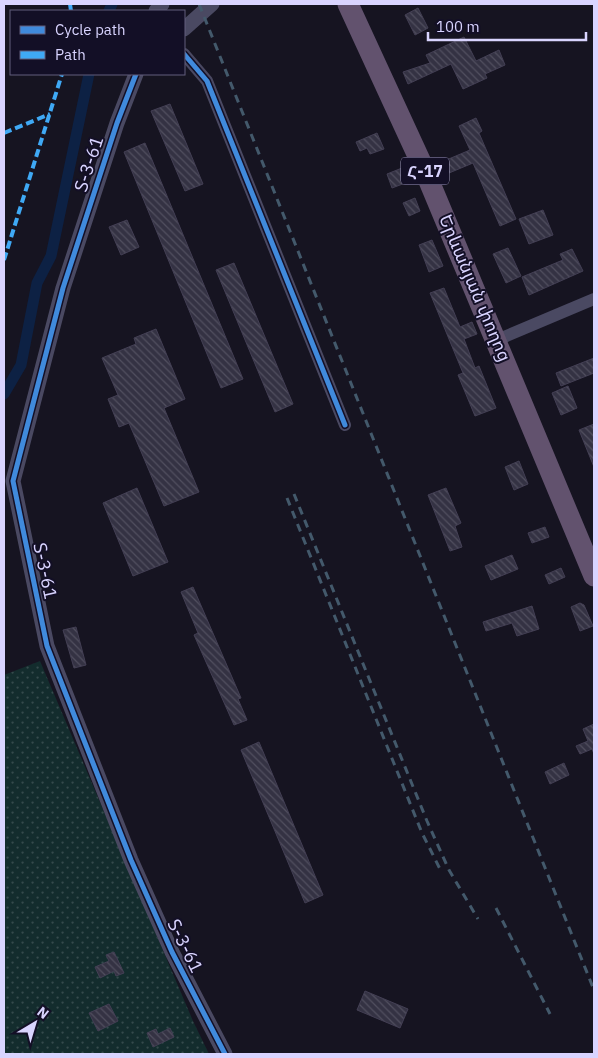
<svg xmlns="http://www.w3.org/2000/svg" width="598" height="1058" font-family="'IBM Plex Sans','Noto Sans Armenian',sans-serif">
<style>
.grass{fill:url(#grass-dots)}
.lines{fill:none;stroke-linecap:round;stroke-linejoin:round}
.canal{stroke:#0d2144;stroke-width:11}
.building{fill:url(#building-back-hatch);stroke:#433f54}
.minor{stroke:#4a4962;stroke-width:12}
.tertiary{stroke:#4a4962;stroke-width:15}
.trunk{stroke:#62526e;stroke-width:21}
.rail{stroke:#43596b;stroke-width:3;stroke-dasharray:8 6;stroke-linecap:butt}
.quiet{stroke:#3fa9f5;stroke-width:4;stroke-dasharray:8 4;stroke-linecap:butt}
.cycleway-casing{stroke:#130f26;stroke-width:8}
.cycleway{stroke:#408adc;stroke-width:5}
.labels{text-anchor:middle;stroke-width:4;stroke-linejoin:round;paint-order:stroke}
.shield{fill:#130f26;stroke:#9e99be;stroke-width:1}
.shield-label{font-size:16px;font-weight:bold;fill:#d9d4ff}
.street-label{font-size:18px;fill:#d9d4ff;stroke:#130f26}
</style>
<defs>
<pattern id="grass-dots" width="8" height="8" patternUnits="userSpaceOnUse" patternTransform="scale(1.25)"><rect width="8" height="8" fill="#132c2d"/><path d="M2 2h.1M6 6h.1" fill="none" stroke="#354a4c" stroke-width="1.8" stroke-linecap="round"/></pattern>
<pattern id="building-back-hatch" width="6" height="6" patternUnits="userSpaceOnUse" patternTransform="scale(1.25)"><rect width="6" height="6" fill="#343243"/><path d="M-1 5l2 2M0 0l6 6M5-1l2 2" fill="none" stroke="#514f5f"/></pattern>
</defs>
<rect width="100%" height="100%" fill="#161421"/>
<path class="grass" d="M 40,661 L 193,1021 L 209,1054 L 4,1054 L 4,675 Z"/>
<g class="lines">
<path class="canal" d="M 109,11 L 112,4
M 4,394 L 21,365 L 37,283 L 51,256 L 89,74"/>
</g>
<path class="building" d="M 418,8 L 428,28 L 415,35 L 405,15 Z
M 464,37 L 476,61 L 499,50 L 505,65 L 485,74 L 487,78 L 463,89 L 451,64 L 408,84 L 403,72 L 430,63 L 426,55 Z
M 170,104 L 203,184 L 185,191 L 151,111 Z
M 476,118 L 482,131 L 479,133 L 516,219 L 500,226 L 473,163 L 449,173 L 444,161 L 470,150 L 459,126 Z
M 377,133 L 384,149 L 370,154 L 367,148 L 360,151 L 356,142 Z
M 145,143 L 243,379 L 221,388 L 124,152 Z
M 402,168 L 408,182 L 392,188 L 387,174 Z
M 415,198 L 420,211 L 409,216 L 403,203 Z
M 543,210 L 553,235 L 529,244 L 519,219 Z
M 127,220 L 139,247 L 121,255 L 109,227 Z
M 432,240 L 443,266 L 429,272 L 419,245 Z
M 508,248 L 521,276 L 506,283 L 493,254 Z
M 572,249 L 583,271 L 529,295 L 522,277 L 563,260 L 560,254 Z
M 234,263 L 293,404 L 275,412 L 216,270 Z
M 444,288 L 460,327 L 472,322 L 477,334 L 464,339 L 475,368 L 479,366 L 496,408 L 475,416 L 458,375 L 463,373 L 430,293 Z
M 156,329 L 185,399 L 164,408 L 199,492 L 164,506 L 129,423 L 119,427 L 108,399 L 118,395 L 102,358 L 136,344 L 134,338 Z
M 594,358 L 594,373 L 561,386 L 556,373 Z
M 568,386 L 577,408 L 561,415 L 552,393 Z
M 594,424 L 594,467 L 579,430 Z
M 519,461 L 528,484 L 514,490 L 505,467 Z
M 137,488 L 168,562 L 133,576 L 103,503 Z
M 446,488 L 461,523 L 455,526 L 462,547 L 450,551 L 428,495 Z
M 545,527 L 549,537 L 532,543 L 528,533 Z
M 512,555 L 518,569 L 491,580 L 485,566 Z
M 561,568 L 565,577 L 549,584 L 545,575 Z
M 193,587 L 241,698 L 238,699 L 247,720 L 234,725 L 194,635 L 198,633 L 181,592 Z
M 580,603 L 584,605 L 593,626 L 580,631 L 571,607 Z
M 532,606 L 539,629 L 517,636 L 512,623 L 486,631 L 483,622 Z
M 76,627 L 86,665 L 74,668 L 63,630 Z
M 594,724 L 594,754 L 592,749 L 580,754 L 576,746 L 588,741 L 583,729 Z
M 259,742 L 323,895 L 305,903 L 241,750 Z
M 564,763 L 569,775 L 550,784 L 545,772 Z
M 114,952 L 124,973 L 116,976 L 114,971 L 100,978 L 95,967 L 109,961 L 106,955 Z
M 365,991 L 408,1009 L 400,1028 L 357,1010 Z
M 109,1004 L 118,1021 L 98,1031 L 89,1013 Z
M 170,1028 L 174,1037 L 153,1047 L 147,1033 L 156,1029 L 158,1034 Z"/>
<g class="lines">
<path class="minor" d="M 184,54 L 207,81 L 345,425
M 497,340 L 594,299"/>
<path class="tertiary" d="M 156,11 L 162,4
M 184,29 L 212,4
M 136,74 L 117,123 L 63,288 L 13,481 L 47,646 L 131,860 L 172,952 L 225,1054"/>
<path class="trunk" d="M 348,4 L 424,169 L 594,576"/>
<path class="rail" d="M 199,4 L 594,990
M 294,494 L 427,821 L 449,870 L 478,919
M 287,498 L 422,833 L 442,873
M 496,908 L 550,1014"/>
<path class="quiet" d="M 70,4 L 71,11
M 4,133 L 50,114
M 4,260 L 62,74"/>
<defs>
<path id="cycleway" d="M 184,54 L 207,81 L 345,425
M 136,74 L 117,123 L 63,288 L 13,481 L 47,646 L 131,860 L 172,952 L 225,1054"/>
</defs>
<use href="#cycleway" class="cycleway-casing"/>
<use href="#cycleway" class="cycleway"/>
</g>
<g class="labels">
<rect class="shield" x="401" y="157.5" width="48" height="27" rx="4"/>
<g class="shield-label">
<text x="425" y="177">Հ-17</text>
</g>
<g class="street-label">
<text transform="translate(89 164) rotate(-72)" y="6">Տ-3-61</text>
<text transform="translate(475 288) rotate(67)" y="6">Երևանյան փողոց</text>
<text transform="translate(45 571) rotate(78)" y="6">Տ-3-61</text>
<text transform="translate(185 946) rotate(64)" y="6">Տ-3-61</text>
</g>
</g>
<rect width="598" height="1058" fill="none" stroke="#d9d4ff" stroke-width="10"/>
<rect x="10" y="10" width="175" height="65" fill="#130f26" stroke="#625e7d"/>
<rect x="20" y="26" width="25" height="8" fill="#408adc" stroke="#625e7d"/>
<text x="55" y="35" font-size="15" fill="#d9d4ff">Cycle path</text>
<rect x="20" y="51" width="25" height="8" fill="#3fa9f5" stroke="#625e7d"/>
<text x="55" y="60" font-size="15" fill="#d9d4ff">Path</text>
<g transform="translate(35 1023) rotate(38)" stroke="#130f26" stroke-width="4" paint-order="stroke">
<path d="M0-4L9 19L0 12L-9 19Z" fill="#d9d4ff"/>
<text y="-8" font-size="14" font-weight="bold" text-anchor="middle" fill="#d9d4ff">N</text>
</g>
<path d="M428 32v8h158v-8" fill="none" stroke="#d9d4ff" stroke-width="2.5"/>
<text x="436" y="32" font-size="15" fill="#d9d4ff" stroke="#130f26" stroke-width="4" paint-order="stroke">100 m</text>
</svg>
